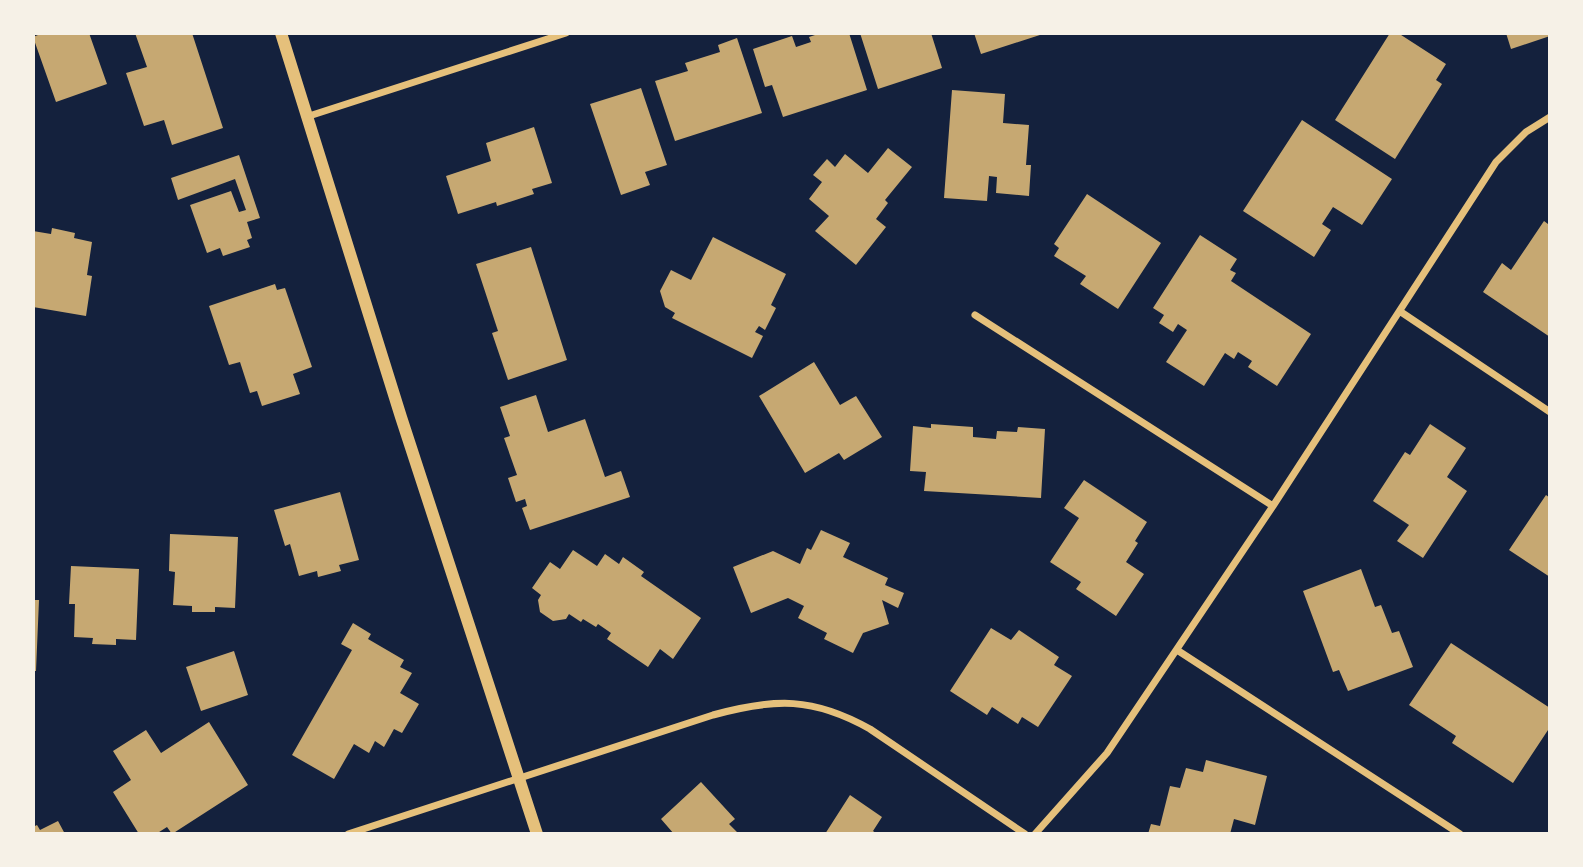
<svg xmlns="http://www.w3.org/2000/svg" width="1583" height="867" font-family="'Archivo Narrow',sans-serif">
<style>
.building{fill:#c6a872}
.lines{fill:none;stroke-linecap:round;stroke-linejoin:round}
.minor{stroke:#e5c07b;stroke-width:7}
.tertiary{stroke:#e5c07b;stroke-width:12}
</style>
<rect width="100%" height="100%" fill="#14213d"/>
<path class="building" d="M 43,33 L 89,33 L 107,84 L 56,102 L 33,37 Z
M 135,33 L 192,33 L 223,128 L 172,145 L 164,120 L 144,126 L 126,73 L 147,67 Z
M 821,33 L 849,33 L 867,90 L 783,117 L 772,85 L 765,87 L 753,49 L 792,36 L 796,47 L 811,42 L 809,37 Z
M 860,33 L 931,33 L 942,68 L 878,89 Z
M 974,33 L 1043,33 L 1043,34 L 981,54 Z
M 1390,33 L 1398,33 L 1446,64 L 1436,80 L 1442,84 L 1395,159 L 1335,120 Z
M 1506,33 L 1550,33 L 1550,36 L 1511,49 Z
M 737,38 L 762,113 L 675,141 L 655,81 L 688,71 L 685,63 L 720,52 L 718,45 Z
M 641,88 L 667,165 L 645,172 L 650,185 L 621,195 L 590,104 Z
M 952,90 L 1005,94 L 1003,123 L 1029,125 L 1026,165 L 1031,165 L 1029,196 L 996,193 L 997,177 L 989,176 L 987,201 L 944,198 Z
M 1302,120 L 1392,179 L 1362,225 L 1333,207 L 1322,224 L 1331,230 L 1314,257 L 1243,211 Z
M 534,127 L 552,183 L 532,189 L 534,194 L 497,206 L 496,202 L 458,214 L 446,176 L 491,161 L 486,143 Z
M 888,148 L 912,167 L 885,200 L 888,203 L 876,219 L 886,227 L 856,265 L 815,231 L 829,216 L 809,199 L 822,182 L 813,175 L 827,159 L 835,167 L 845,154 L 868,173 Z
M 239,155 L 260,218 L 247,222 L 252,238 L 247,240 L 250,247 L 223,256 L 220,248 L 207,253 L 190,205 L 231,191 L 239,212 L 246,210 L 235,179 L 178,200 L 171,178 Z
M 1087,194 L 1161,243 L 1118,309 L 1080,284 L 1086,276 L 1054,256 L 1059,248 L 1054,244 Z
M 1544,221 L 1548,224 L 1550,221 L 1550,337 L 1483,292 L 1502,263 L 1511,270 Z
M 52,228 L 75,233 L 74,238 L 92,242 L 87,275 L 92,276 L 86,316 L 33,307 L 33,231 L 51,234 Z
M 1200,235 L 1237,259 L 1230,270 L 1236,273 L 1231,281 L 1311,334 L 1277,386 L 1248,367 L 1252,361 L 1238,352 L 1234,359 L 1225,353 L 1204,386 L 1166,362 L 1187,330 L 1178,324 L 1173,332 L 1159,323 L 1164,315 L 1153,308 Z
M 713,237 L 786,274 L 771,305 L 776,308 L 765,330 L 759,326 L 755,332 L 763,336 L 752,358 L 672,318 L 675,313 L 665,307 L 660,291 L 671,270 L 691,280 Z
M 531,247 L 567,360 L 508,380 L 492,333 L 498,331 L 476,264 Z
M 275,284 L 277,290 L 285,288 L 312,367 L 293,374 L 300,394 L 262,406 L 257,391 L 250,393 L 240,362 L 229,365 L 209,306 Z
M 814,362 L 840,405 L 856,396 L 882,437 L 844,460 L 839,453 L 805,473 L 759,396 Z
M 536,395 L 548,432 L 585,419 L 605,477 L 621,471 L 630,497 L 530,530 L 522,508 L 527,506 L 525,499 L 516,502 L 508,478 L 517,475 L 504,438 L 510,436 L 500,407 Z
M 931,424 L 973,427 L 973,437 L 996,439 L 997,431 L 1017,432 L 1018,427 L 1045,429 L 1041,498 L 924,491 L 926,472 L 910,471 L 913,426 L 931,428 Z
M 1430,424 L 1466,448 L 1447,477 L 1467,491 L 1423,558 L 1397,541 L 1409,525 L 1373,501 L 1405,452 L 1410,455 Z
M 1084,480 L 1147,522 L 1135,541 L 1138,543 L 1126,562 L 1144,574 L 1116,616 L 1076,589 L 1081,582 L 1050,562 L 1079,518 L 1064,508 Z
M 340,492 L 359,560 L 339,565 L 341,571 L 318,577 L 317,571 L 299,576 L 290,544 L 285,546 L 274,510 Z
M 1546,495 L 1550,498 L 1550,577 L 1509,550 Z
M 821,530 L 850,543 L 843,557 L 888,578 L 885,585 L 904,593 L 898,608 L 882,600 L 889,624 L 863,633 L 853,653 L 824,639 L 827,633 L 798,618 L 804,606 L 788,598 L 751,613 L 733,567 L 773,551 L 800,564 L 807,548 L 811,550 Z
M 170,534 L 238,537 L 235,608 L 215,607 L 215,612 L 192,612 L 192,606 L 173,605 L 175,572 L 169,571 Z
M 573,550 L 597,566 L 605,554 L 619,564 L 623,557 L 644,572 L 641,576 L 701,618 L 673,659 L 660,649 L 648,667 L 607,639 L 611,633 L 598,624 L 596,627 L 583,619 L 581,622 L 569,614 L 566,619 L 553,621 L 540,612 L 538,600 L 541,595 L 532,588 L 550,562 L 560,569 Z
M 71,566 L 139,569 L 136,640 L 116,639 L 116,645 L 92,644 L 93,638 L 74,637 L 75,604 L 69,604 Z
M 1361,569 L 1375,607 L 1381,605 L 1392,633 L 1399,631 L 1413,667 L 1348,691 L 1339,670 L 1333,672 L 1303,591 Z
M 33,600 L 39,600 L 36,671 L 33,671 Z
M 353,623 L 371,634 L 368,639 L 404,660 L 400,667 L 412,673 L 400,693 L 419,704 L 402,733 L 394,729 L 384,747 L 375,741 L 369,753 L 354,744 L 334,779 L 292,755 L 352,650 L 341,644 Z
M 991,628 L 1011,640 L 1019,630 L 1059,657 L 1054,665 L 1072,676 L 1038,727 L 1022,717 L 1018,724 L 992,707 L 987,715 L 950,691 Z
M 1451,643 L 1550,708 L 1550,727 L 1513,783 L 1452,743 L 1456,736 L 1409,705 Z
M 234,651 L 248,695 L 201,711 L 186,667 Z
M 209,722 L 248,785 L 172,834 L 167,827 L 156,834 L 139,834 L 113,792 L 131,780 L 113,751 L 146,730 L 161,753 Z
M 1206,760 L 1267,776 L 1255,825 L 1234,819 L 1230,834 L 1148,834 L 1151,824 L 1160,826 L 1170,786 L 1180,788 L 1186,768 L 1203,772 Z
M 701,782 L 735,819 L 729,824 L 739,834 L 674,834 L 661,819 Z
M 850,795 L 882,817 L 873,831 L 877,834 L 825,834 Z
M 58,821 L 65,834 L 33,834 L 33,827 L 37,825 L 40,830 Z"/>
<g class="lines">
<path class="minor" d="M 306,117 L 566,33
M 1401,312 L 1550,412
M 975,315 L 1273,506 L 1107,753 L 1035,834
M 1273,506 L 1496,162 L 1526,132 L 1550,117
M 1177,650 L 1460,834
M 348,834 L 713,715 C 775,698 813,697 870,729 L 1025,834"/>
<path class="tertiary" d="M 281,33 L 401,417 L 537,834"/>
</g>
<rect width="1583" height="867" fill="none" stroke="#f6f1e7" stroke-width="70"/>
</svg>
